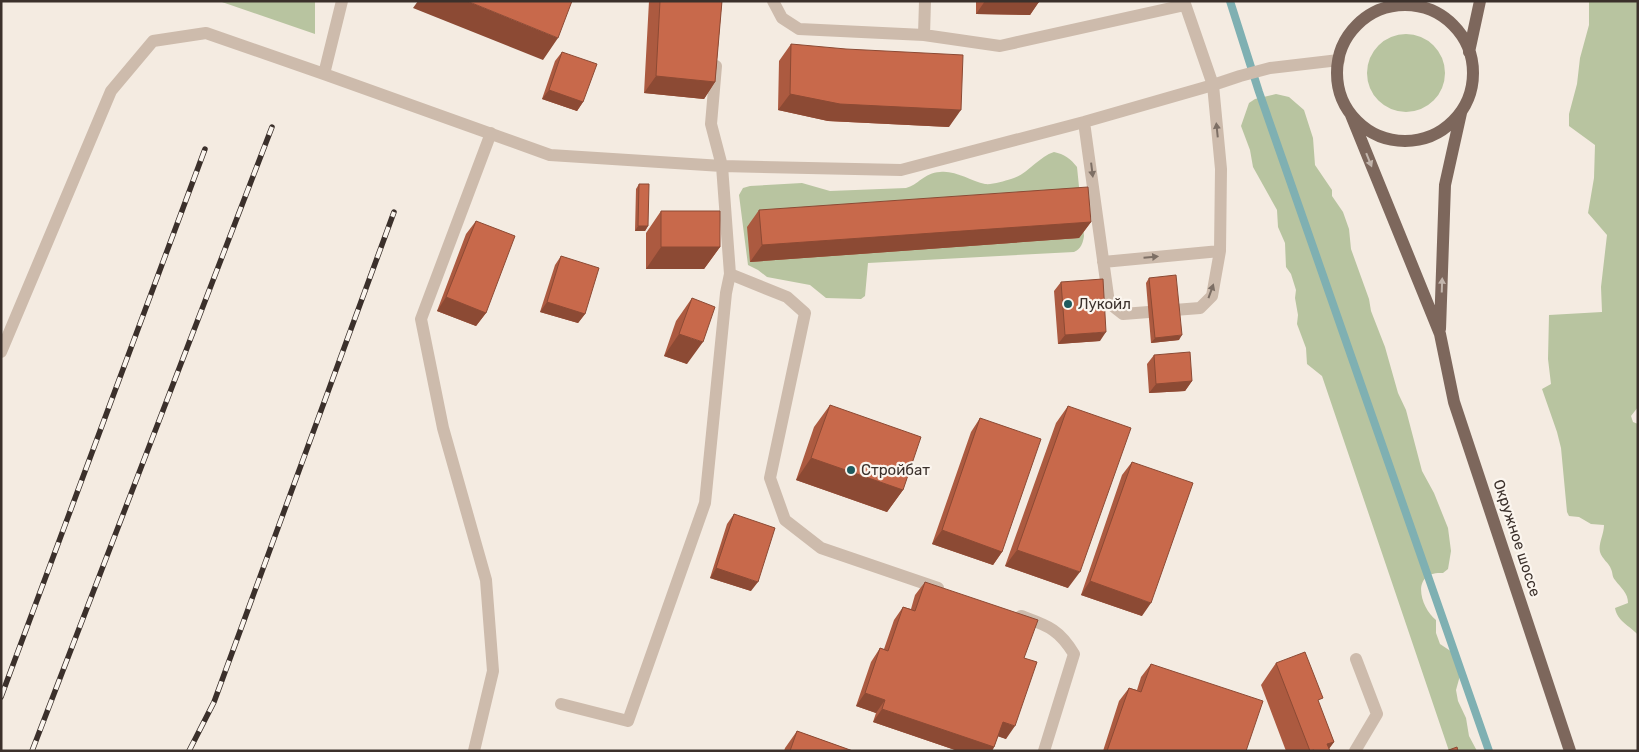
<svg xmlns="http://www.w3.org/2000/svg" width="1639" height="752" font-family="Rubik,sans-serif">
<style>
.green{fill:#b8c4a0}
.lines{fill:none;stroke-linecap:round;stroke-linejoin:round}
.stream{stroke:#7fb0b2;stroke-width:8}
.minor{stroke:#cdbbac;stroke-width:12}
.major{stroke:#7d675c;stroke-width:12}
.rail-casing{stroke:#3b302b;stroke-width:5.5}
.rail{stroke:#fbf5ee;stroke-width:4;stroke-dasharray:11;stroke-linecap:butt}
.wall{fill:#ac5a40}
.shaded-wall{fill:#8c4a34}
.building{fill:#c8694b;stroke:#8c4a34}
.oneway{fill:#7d6f65}
.oneway2{fill:#c2b5ac}
.poi-dot{fill:#1f5a5e;stroke:#fbf5ee;stroke-width:2}
.labels{text-anchor:middle;stroke-width:4.5;stroke-linejoin:round;paint-order:stroke}
.poi-label{font-size:15px;fill:#3b302b;stroke:#fbf5ee;text-anchor:start}
.street-label{font-size:15px;fill:#3b302b;stroke:#fbf5ee}
</style>
<rect width="100%" height="100%" fill="#f4ebe1"/>
<path class="green" d="M 219,1 L 315,1 L 315,34 Z
M 1589,1 L 1638,1 L 1638,407 L 1631,416 L 1633,422 L 1638,424 L 1638,635 C 1630,626 1617,621 1615,608 L 1628,603 C 1628,593 1621,588 1615,580 C 1612,577 1613,573 1611,569 C 1609,563 1602,559 1600,552 C 1598,544 1604,534 1604,525 L 1591,524 L 1579,517 L 1569,516 L 1567,512 L 1561,448 L 1557,432 L 1542,389 L 1551,384 L 1548,359 L 1549,315 L 1602,312 L 1601,287 L 1607,235 L 1588,213 L 1594,178 L 1595,145 L 1569,126 L 1569,114 L 1577,84 L 1580,58 L 1589,25 Z
M1367 73a39 39 0 1 1 78 0a39 39 0 1 1-78 0Z
M 1276,94 L 1289,97 L 1304,110 L 1313,138 L 1315,165 L 1332,190 L 1332,196 L 1343,212 L 1349,229 L 1351,249 L 1369,299 L 1371,311 L 1385,347 L 1398,393 L 1406,410 L 1422,471 L 1434,493 L 1448,528 L 1451,551 L 1448,569 L 1443,573 C 1410,571 1420,607 1436,620 L 1436,633 L 1440,644 L 1452,652 L 1461,672 L 1456,690 L 1458,701 L 1466,718 L 1469,736 L 1477,751 L 1449,751 L 1322,376 L 1307,364 L 1306,348 L 1297,324 L 1298,315 L 1295,298 L 1296,290 L 1291,274 L 1286,267 L 1285,243 L 1278,227 L 1277,210 L 1253,167 L 1250,150 L 1241,126 L 1249,103 L 1255,99 Z
M 1054,152 C 1064,154 1071,159 1077,167 L 1084,236 C 1083,243 1081,249 1074,252 L 868,263 L 865,296 L 861,299 L 826,298 L 810,285 L 767,277 L 758,270 L 748,265 L 739,195 L 743,188 L 750,186 L 802,183 L 830,191 L 906,188 C 918,185 924,173 940,172 C 955,170 971,181 985,184 C 992,185 1004,181 1011,179 C 1027,175 1038,157 1054,152 Z"/>
<g class="lines">
<path class="stream" d="M 1230,1 L 1259,92 L 1489,751"/>
<path class="minor" d="M 773,1 L 782,18 L 799,29 L 924,35 L 1000,46 L 1185,5
M 924,35 L 925,1
M 716,66 L 711,124 L 722,166 L 730,274 L 787,297 L 805,313 L 770,478 L 785,520 L 821,548 L 938,588
M 324,74 L 342,1
M 1084,122 L 1109,303 L 1123,314 L 1200,308 L 1212,296 L 1220,251 L 1221,169 L 1213,85 L 1184,1
M 1103,262 L 1220,251
M 1,352 L 111,91 L 153,41 L 206,33 L 324,74 L 550,155 L 722,166 L 901,170 L 1084,122 L 1213,85 L 1240,76 L 1270,68 L 1339,60
M 1021,616 C 1048,626 1059,629 1074,654 L 1044,751
M 561,704 L 628,721 L 705,503 L 726,293 L 730,274
M 474,751 L 493,671 L 486,580 L 443,428 L 421,319 L 491,133
M 1355,751 L 1377,714 L 1356,659"/>
<path class="major" d="M1337 73a68 68 0 1 1 136 0a68 68 0 1 1-136 0Z
M 1469,52 L 1480,1
M 1351,115 L 1440,334 L 1454,402 L 1570,751
M 1440,329 L 1445,185 L 1461,113"/>
<defs>
<path id="rail" d="M 1,697 L 205,149
M 32,751 L 272,127
M 189,751 L 214,702 L 394,212"/>
</defs>
<use href="#rail" class="rail-casing"/>
<use href="#rail" class="rail"/>
</g>
<path class="wall" d="M 649,1 L 722,1 L 715,82 L 704,99 L 644,93 Z
M 976,1 L 1039,1 L 1030,15 L 976,14 Z
M 791,44 L 949,127 L 828,121 L 778,110 L 779,61 Z
M 562,52 L 583,102 L 577,111 L 542,99 L 555,61 Z
M 639,184 L 648,226 L 645,231 L 635,231 L 636,189 Z
M 759,210 L 1091,222 L 1079,238 L 750,262 L 747,227 Z
M 661,211 L 720,247 L 704,269 L 646,269 L 646,233 Z
M 476,221 L 486,313 L 476,326 L 437,311 L 466,234 Z
M 561,256 L 585,314 L 578,323 L 540,312 L 555,265 Z
M 1149,278 L 1179,340 L 1151,343 L 1146,283 Z
M 1061,282 L 1100,341 L 1058,344 L 1054,291 Z
M 692,298 L 687,364 L 664,356 L 676,321 Z
M 1154,355 L 1192,381 L 1185,391 L 1149,393 L 1147,364 Z
M 830,405 L 903,490 L 887,512 L 796,480 L 814,427 Z
M 1068,406 L 1068,588 L 1005,566 L 1056,423 Z
M 980,418 L 1002,552 L 993,565 L 932,544 L 971,432 Z
M 1132,462 L 1142,616 L 1081,595 L 1122,475 Z
M 734,514 L 751,591 L 710,578 L 727,524 Z
M 925,582 L 1024,658 L 1006,739 L 998,736 L 994,747 L 992,751 L 958,751 L 873,722 L 876,713 L 856,706 L 871,662 L 880,648 L 884,649 L 894,620 L 903,607 L 911,609 L 915,595 Z
M 1276,663 L 1319,704 L 1334,742 L 1329,749 L 1330,751 L 1286,751 L 1261,685 Z
M 1151,664 L 1246,751 L 1103,751 L 1119,701 L 1129,688 L 1137,690 L 1141,677 Z
M 797,731 L 853,751 L 784,751 L 785,748 Z"/>
<path class="shaded-wall" d="M 418,1 L 467,1 L 558,38 L 543,60 L 413,8 Z
M 985,1 L 1039,2 L 1030,15 L 976,14 Z
M 656,76 L 715,82 L 704,99 L 644,93 Z
M 549,90 L 583,102 L 577,111 L 542,99 Z
M 790,94 L 961,110 L 949,127 L 828,121 L 778,110 Z
M 1091,222 L 1079,238 L 750,262 L 762,245 Z
M 638,226 L 648,226 L 645,231 L 635,231 Z
M 661,247 L 720,247 L 704,269 L 646,269 Z
M 446,297 L 486,313 L 476,326 L 437,311 Z
M 547,302 L 585,314 L 578,323 L 540,312 Z
M 1106,332 L 1100,341 L 1058,344 L 1065,335 Z
M 679,334 L 703,342 L 687,364 L 664,356 Z
M 1182,335 L 1179,340 L 1151,343 L 1155,338 Z
M 1192,381 L 1185,391 L 1149,393 L 1156,384 Z
M 811,458 L 903,490 L 887,512 L 796,480 Z
M 942,530 L 1002,552 L 993,565 L 932,544 Z
M 1017,550 L 1080,572 L 1068,588 L 1005,566 Z
M 716,568 L 758,582 L 751,591 L 710,578 Z
M 1090,581 L 1151,603 L 1142,616 L 1081,595 Z
M 865,693 L 885,700 L 876,713 L 856,706 Z
M 882,709 L 994,747 L 992,751 L 958,751 L 873,722 Z
M 1003,722 L 1015,726 L 1006,739 L 994,735 Z
M 1334,742 L 1327,751 L 1327,744 Z"/>
<path class="building" d="M 467,1 L 572,1 L 558,38 Z
M 660,1 L 722,1 L 715,82 L 656,76 Z
M 998,1 L 1039,1 L 1039,2 Z
M 791,44 L 846,49 L 963,55 L 961,110 L 840,104 L 790,94 Z
M 562,52 L 597,64 L 583,102 L 549,90 Z
M 639,184 L 649,184 L 648,226 L 638,226 Z
M 1088,187 L 1091,222 L 762,245 L 759,210 Z
M 661,211 L 720,211 L 720,247 L 661,247 Z
M 476,221 L 515,236 L 486,313 L 446,297 Z
M 561,256 L 599,268 L 585,314 L 547,302 Z
M 1176,275 L 1182,335 L 1155,338 L 1149,278 Z
M 1103,279 L 1106,332 L 1065,335 L 1061,282 Z
M 692,298 L 715,307 L 703,342 L 679,334 Z
M 1190,352 L 1192,381 L 1156,384 L 1154,355 Z
M 830,405 L 921,437 L 903,490 L 811,458 Z
M 1068,406 L 1131,428 L 1080,572 L 1017,550 Z
M 980,418 L 1041,439 L 1002,552 L 942,530 Z
M 1132,462 L 1193,483 L 1151,603 L 1090,581 Z
M 734,514 L 775,528 L 758,582 L 716,568 Z
M 925,582 L 1038,620 L 1024,658 L 1037,662 L 1015,726 L 1003,722 L 994,747 L 882,709 L 885,700 L 865,693 L 880,648 L 888,651 L 903,607 L 915,611 Z
M 1305,652 L 1323,698 L 1318,700 L 1334,742 L 1327,744 L 1330,751 L 1314,751 L 1314,750 L 1310,751 L 1276,663 Z
M 1151,664 L 1263,701 L 1246,751 L 1107,751 L 1129,688 L 1141,692 Z
M 797,731 L 853,751 L 790,751 Z
M 1457,747 L 1458,751 L 1446,751 Z"/>
<defs><path id="oneway-solid" d="M-6-.8H1V-3.2L6.5 0L1 3.2V.8H-6Z" transform="scale(1.25)"/></defs>
<g class="oneway">
<use href="#oneway-solid" transform="translate(1217 130) rotate(-96)"/>
<use href="#oneway-solid" transform="translate(1092 170) rotate(83)"/>
<use href="#oneway-solid" transform="translate(1151 257) rotate(-5)"/>
<use href="#oneway-solid" transform="translate(1211 291) rotate(-70)"/>
</g>
<g class="oneway2">
<use href="#oneway-solid" transform="translate(1369 160) rotate(68)"/>
<use href="#oneway-solid" transform="translate(1442 285) rotate(-88)"/>
</g>
<g class="poi-dot">
<circle cx="1068" cy="304" r="5"/>
<circle cx="851" cy="470" r="5"/>
</g>
<g class="labels">
<g class="poi-label">
<text x="1078" y="309">Лукойл</text>
<text x="861" y="475">Стройбат</text>
</g>
<g class="street-label">
<text transform="translate(1517 538) rotate(72)" y="5">Окружное шоссе</text>
</g>
</g>
<rect width="1639" height="752" fill="none" stroke="#3b302b" stroke-width="5"/>
</svg>
